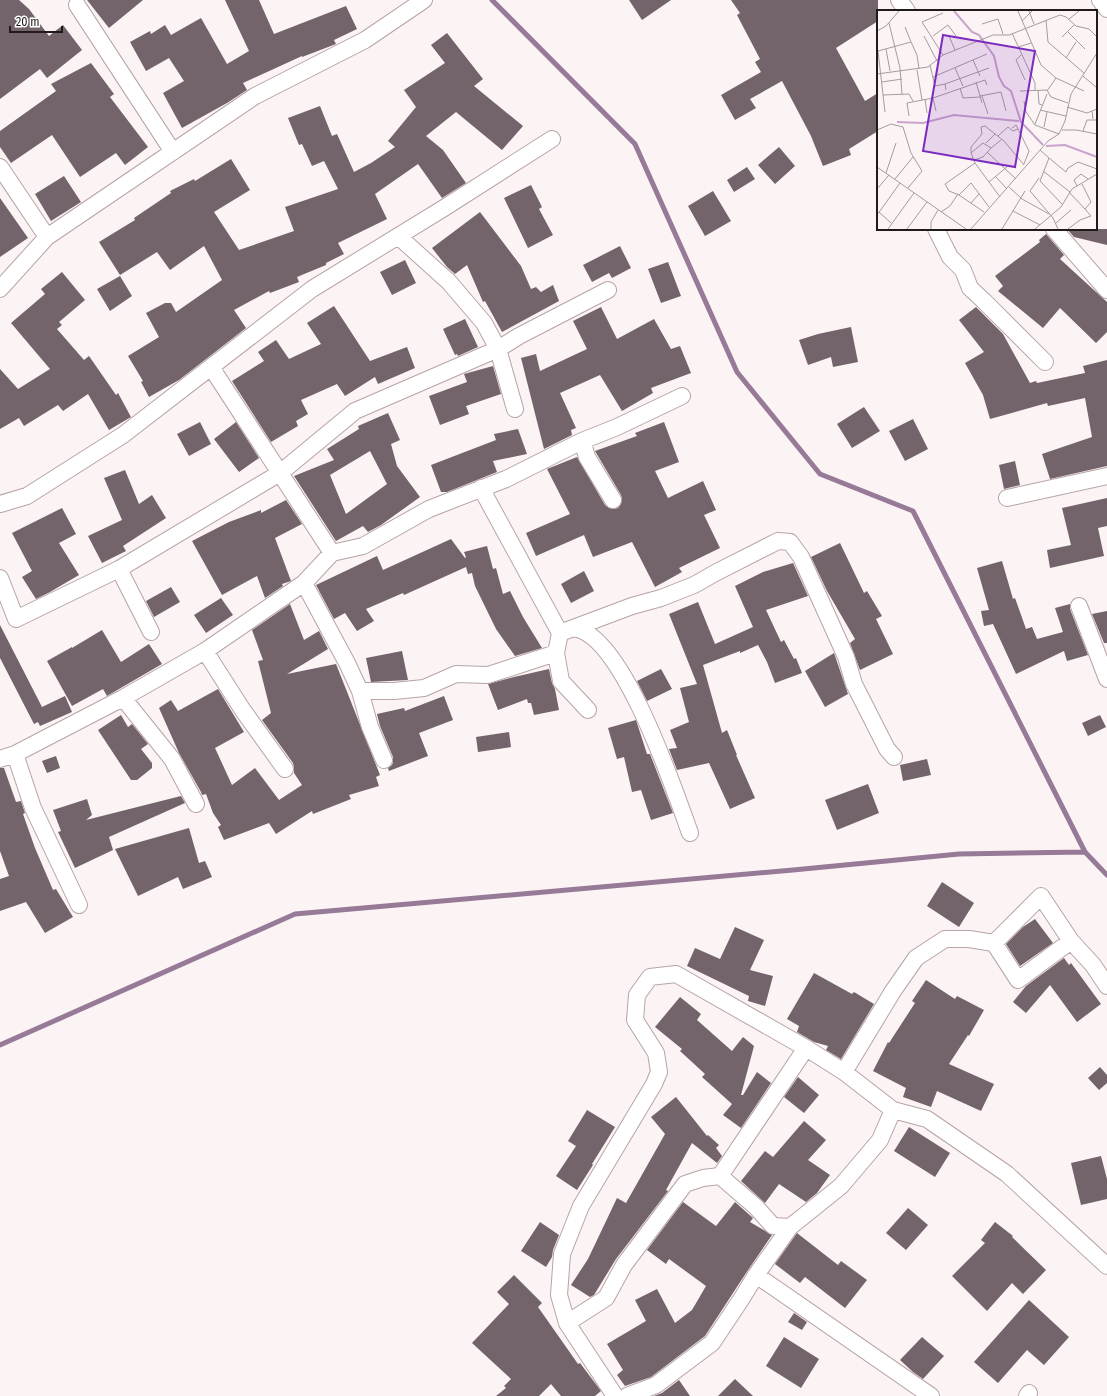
<svg xmlns="http://www.w3.org/2000/svg" width="1107" height="1396" font-family="'Fira Sans Condensed',sans-serif">
<style>
.lines{fill:none;stroke-linecap:round;stroke-linejoin:round}
.stream{stroke:#967a97;stroke-width:5}
.building{fill:#73636a;fill-rule:evenodd}
.street-casing{stroke:#b7a4a4;stroke-width:18}
.street{stroke:#fff;stroke-width:16}
.inset-river{fill:none;stroke:#c8a3cc;stroke-width:2}
.inset-road{fill:none;stroke:#a49c9d;stroke-width:1}
.view{fill:#7b2cbf;fill-opacity:0.15;stroke:#7b2cbf;stroke-width:2}
.inset-edge{fill:none;stroke:#211a1a;stroke-width:2}
</style>
<rect width="100%" height="100%" fill="#fcf3f4"/>
<g class="lines">
<path class="stream" d="M 492,0 L 635,144 L 737,372 L 820,474 L 913,511 L 1085,852 L 1107,875
M 0,1045 L 295,914 L 793,870 L 959,854 L 1085,852"/>
</g>
<path class="building" d="M 0,0 L 19,0 L 29,9 L 49,36 L 63,25 L 82,50 L 47,78 L 40,69 L 0,99 Z
M 87,0 L 143,0 L 109,28 Z
M 225,0 L 259,0 L 274,34 L 346,6 L 357,29 L 334,40 L 336,44 L 302,57 L 302,56 L 243,83 L 247,90 L 227,103 L 182,128 L 163,93 L 184,81 L 169,58 L 146,71 L 130,42 L 150,31 L 151,34 L 165,25 L 171,35 L 201,18 L 227,64 L 249,51 Z
M 629,0 L 671,0 L 642,20 Z
M 731,0 L 878,0 L 878,21 L 836,48 L 865,101 L 878,93 L 878,131 L 849,149 L 851,155 L 823,166 L 811,136 L 782,81 L 750,99 L 756,108 L 735,120 L 721,95 L 761,72 L 755,62 L 760,59 L 737,15 L 740,13 Z
M 447,33 L 483,79 L 474,86 L 523,126 L 502,150 L 456,112 L 426,136 L 443,150 L 466,183 L 442,198 L 418,164 L 375,194 L 387,219 L 338,243 L 344,254 L 326,263 L 326,265 L 297,277 L 299,282 L 270,293 L 269,291 L 234,310 L 246,328 L 179,380 L 149,397 L 141,382 L 143,381 L 128,356 L 159,337 L 146,313 L 165,303 L 171,303 L 176,312 L 222,280 L 204,246 L 170,270 L 157,252 L 120,275 L 99,242 L 135,220 L 134,218 L 171,193 L 170,191 L 194,179 L 195,181 L 231,159 L 250,190 L 214,212 L 239,250 L 294,231 L 285,207 L 338,189 L 324,161 L 312,166 L 302,144 L 299,145 L 288,118 L 320,106 L 332,136 L 337,134 L 354,172 L 371,163 L 395,147 L 388,141 L 416,107 L 404,90 L 445,63 L 431,45 Z
M 91,63 L 114,94 L 110,97 L 148,147 L 125,165 L 116,153 L 80,177 L 52,135 L 11,163 L 0,147 L 0,131 L 56,91 L 51,84 Z
M 779,147 L 795,166 L 775,184 L 758,165 Z
M 747,167 L 755,179 L 734,192 L 727,180 Z
M 64,176 L 81,202 L 51,221 L 35,194 Z
M 531,185 L 542,207 L 539,209 L 553,235 L 528,248 L 504,198 Z
M 713,191 L 731,221 L 705,236 L 688,206 Z
M 0,198 L 28,238 L 0,257 Z
M 480,212 L 521,266 L 531,289 L 536,287 L 541,292 L 553,285 L 559,301 L 502,332 L 485,301 L 483,302 L 467,265 L 455,274 L 447,267 L 432,248 Z
M 1067,229 L 1107,229 L 1107,245 L 1074,237 Z
M 1046,234 L 1064,255 L 1060,259 L 1107,302 L 1107,332 L 1096,343 L 1060,308 L 1043,328 L 998,291 L 1003,286 L 995,276 L 1040,242 L 1039,240 Z
M 620,246 L 631,268 L 612,278 L 609,273 L 592,282 L 583,265 Z
M 405,260 L 416,283 L 392,295 L 380,272 Z
M 668,262 L 681,296 L 661,303 L 648,269 Z
M 62,272 L 85,300 L 59,322 L 62,325 L 57,329 L 84,360 L 89,356 L 116,395 L 118,393 L 131,417 L 109,430 L 88,394 L 63,411 L 58,405 L 24,426 L 19,418 L 0,429 L 0,369 L 18,389 L 50,369 L 11,323 L 45,294 L 41,289 Z
M 120,276 L 132,296 L 110,311 L 97,289 Z
M 334,306 L 370,361 L 407,347 L 415,368 L 378,384 L 375,377 L 345,396 L 337,384 L 301,400 L 308,414 L 296,421 L 298,426 L 271,442 L 232,381 L 264,361 L 258,352 L 276,340 L 289,359 L 321,344 L 307,323 Z
M 601,307 L 617,339 L 654,319 L 671,349 L 680,346 L 691,373 L 651,388 L 653,393 L 622,411 L 600,375 L 560,393 L 576,428 L 571,430 L 572,435 L 544,449 L 521,358 L 536,354 L 540,371 L 587,349 L 573,321 Z
M 976,307 L 1003,334 L 1030,383 L 1036,381 L 1037,383 L 1085,373 L 1083,366 L 1107,360 L 1107,466 L 1050,479 L 1042,454 L 1092,437 L 1085,398 L 1048,406 L 1047,403 L 990,419 L 983,395 L 965,363 L 984,352 L 959,320 Z
M 465,319 L 478,347 L 458,356 L 457,354 L 455,355 L 443,329 Z
M 851,327 L 858,362 L 833,367 L 831,357 L 808,365 L 799,340 L 818,334 Z
M 493,366 L 501,394 L 466,406 L 469,414 L 440,425 L 429,396 L 467,382 L 464,374 Z
M 864,407 L 880,431 L 852,448 L 837,424 Z
M 388,413 L 400,440 L 391,444 L 397,466 L 420,497 L 381,525 L 368,532 L 363,526 L 336,541 L 294,476 L 334,460 L 327,449 L 359,429 L 358,426 ZM 370,451 L 387,484 L 346,514 L 330,475 Z
M 913,419 L 928,449 L 905,461 L 889,431 Z
M 200,422 L 211,444 L 189,456 L 177,434 Z
M 236,422 L 259,458 L 239,472 L 214,439 Z
M 664,422 L 679,462 L 655,471 L 668,498 L 703,481 L 716,510 L 704,515 L 720,548 L 679,568 L 682,572 L 655,587 L 632,542 L 593,557 L 584,535 L 536,556 L 526,533 L 570,514 L 547,469 L 577,457 L 605,505 L 609,508 L 614,509 L 618,508 L 621,504 L 622,499 L 621,495 L 595,451 L 637,436 L 635,433 Z
M 518,429 L 527,454 L 493,461 L 497,472 L 447,492 L 441,492 L 431,465 L 496,440 L 494,434 Z
M 1015,461 L 1020,485 L 1004,489 L 999,465 Z
M 125,470 L 139,504 L 152,495 L 166,518 L 123,546 L 126,551 L 102,563 L 88,536 L 122,520 L 104,478 Z
M 1107,498 L 1107,526 L 1098,528 L 1104,556 L 1050,568 L 1047,550 L 1071,545 L 1062,508 Z
M 286,500 L 302,524 L 275,538 L 291,581 L 282,584 L 283,586 L 265,598 L 257,576 L 222,595 L 192,541 L 229,522 L 261,510 L 261,513 Z
M 62,508 L 76,534 L 59,543 L 79,575 L 50,592 L 36,599 L 22,577 L 32,571 L 12,533 Z
M 451,539 L 465,558 L 466,557 L 464,552 L 487,546 L 493,569 L 496,568 L 503,594 L 510,591 L 523,617 L 542,648 L 515,656 L 496,629 L 475,586 L 472,573 L 468,574 L 466,567 L 404,595 L 403,593 L 366,609 L 374,621 L 357,631 L 345,613 L 334,619 L 316,585 L 377,556 L 383,570 Z
M 840,543 L 864,593 L 867,591 L 882,616 L 876,619 L 893,654 L 860,670 L 850,643 L 855,639 L 827,591 L 811,557 Z
M 1002,561 L 1013,599 L 1015,598 L 1026,629 L 1032,627 L 1037,639 L 1063,632 L 1055,608 L 1070,604 L 1070,609 L 1088,655 L 1067,661 L 1064,651 L 1016,674 L 993,624 L 984,626 L 981,611 L 989,610 L 977,568 Z
M 793,563 L 808,596 L 766,610 L 781,642 L 784,640 L 794,659 L 796,658 L 802,673 L 775,683 L 767,662 L 758,645 L 740,653 L 740,651 L 703,665 L 722,733 L 727,730 L 737,755 L 736,755 L 755,798 L 730,809 L 709,763 L 677,770 L 669,749 L 677,748 L 670,730 L 689,722 L 680,688 L 697,684 L 669,614 L 698,602 L 715,644 L 753,627 L 735,586 L 763,572 Z
M 584,571 L 594,591 L 571,603 L 561,584 Z
M 171,587 L 180,602 L 154,617 L 146,601 Z
M 221,598 L 233,615 L 206,633 L 194,615 Z
M 290,604 L 304,640 L 319,631 L 328,649 L 287,674 L 336,664 L 380,775 L 376,777 L 379,786 L 349,795 L 351,799 L 313,814 L 312,811 L 276,834 L 269,823 L 224,840 L 218,827 L 221,825 L 213,813 L 206,794 L 202,795 L 201,792 L 179,753 L 159,708 L 171,700 L 178,711 L 218,689 L 244,732 L 215,748 L 232,785 L 255,768 L 279,800 L 302,785 L 294,773 L 294,768 L 293,763 L 262,720 L 271,713 L 258,661 L 263,660 L 252,630 Z
M 1107,611 L 1107,643 L 1104,643 L 1092,614 Z
M 0,625 L 42,707 L 65,696 L 72,712 L 40,726 L 38,722 L 34,724 L 0,658 Z
M 102,630 L 121,662 L 149,644 L 162,664 L 107,696 L 103,689 L 72,706 L 47,661 L 72,647 L 72,648 Z
M 402,651 L 408,680 L 371,682 L 366,658 Z
M 834,653 L 848,694 L 825,707 L 805,671 Z
M 549,669 L 552,683 L 555,689 L 559,710 L 534,715 L 531,703 L 528,703 L 527,699 L 498,710 L 488,684 L 514,677 Z
M 661,669 L 672,689 L 647,701 L 637,681 Z
M 444,696 L 453,720 L 419,733 L 428,756 L 389,771 L 388,768 L 392,765 L 393,762 L 393,757 L 380,726 L 377,714 L 404,708 L 405,711 Z
M 121,715 L 128,727 L 132,724 L 148,744 L 141,749 L 152,763 L 152,768 L 137,780 L 131,780 L 98,730 Z
M 1100,715 L 1106,727 L 1088,736 L 1082,723 Z
M 636,720 L 647,754 L 650,754 L 673,813 L 651,820 L 641,790 L 632,792 L 624,757 L 617,759 L 608,728 Z
M 509,732 L 511,747 L 478,752 L 476,737 Z
M 56,756 L 60,768 L 47,773 L 42,761 Z
M 927,759 L 931,775 L 903,781 L 900,765 Z
M 0,768 L 4,768 L 16,802 L 21,801 L 25,813 L 23,814 L 35,848 L 53,890 L 56,889 L 73,917 L 45,933 L 26,902 L 0,911 L 0,879 L 9,876 L 0,851 Z
M 868,784 L 879,813 L 837,830 L 825,800 Z
M 181,796 L 185,803 L 109,837 L 113,850 L 75,868 L 58,832 L 61,831 L 53,810 L 87,799 L 92,815 L 86,820 Z
M 189,828 L 199,863 L 205,861 L 212,877 L 183,889 L 178,877 L 138,896 L 115,849 Z
M 942,882 L 974,903 L 959,927 L 927,906 Z
M 1035,919 L 1053,943 L 1020,966 L 1006,944 L 1023,927 Z
M 735,927 L 764,940 L 750,970 L 773,976 L 765,1006 L 748,1001 L 749,996 L 687,966 L 695,948 L 720,959 Z
M 1064,958 L 1069,965 L 1071,963 L 1101,1004 L 1077,1022 L 1050,985 L 1026,1013 L 1013,1002 L 1026,986 Z
M 814,973 L 852,994 L 854,992 L 874,1004 L 841,1059 L 826,1050 L 828,1046 L 814,1042 L 797,1032 L 799,1026 L 787,1019 Z
M 926,980 L 955,999 L 957,996 L 984,1010 L 969,1036 L 968,1035 L 949,1064 L 994,1084 L 981,1111 L 937,1091 L 931,1107 L 903,1097 L 906,1088 L 873,1071 L 888,1042 L 889,1043 L 915,1003 L 912,1001 Z
M 680,997 L 701,1014 L 697,1020 L 732,1051 L 743,1037 L 754,1046 L 741,1095 L 743,1095 L 757,1072 L 771,1083 L 741,1128 L 723,1115 L 732,1104 L 702,1077 L 705,1074 L 680,1051 L 682,1049 L 655,1027 Z
M 1100,1067 L 1107,1075 L 1107,1083 L 1099,1090 L 1088,1078 Z
M 798,1077 L 819,1095 L 804,1113 L 784,1097 Z
M 676,1097 L 707,1136 L 708,1135 L 719,1145 L 716,1148 L 722,1156 L 717,1163 L 692,1143 L 666,1190 L 668,1191 L 616,1259 L 594,1295 L 590,1297 L 571,1285 L 588,1259 L 617,1198 L 626,1203 L 665,1134 L 651,1117 Z
M 587,1110 L 615,1127 L 592,1164 L 593,1165 L 577,1190 L 556,1176 L 576,1146 L 568,1141 Z
M 804,1121 L 826,1140 L 808,1160 L 830,1175 L 817,1193 L 806,1202 L 779,1184 L 765,1203 L 741,1181 L 765,1151 L 773,1157 Z
M 909,1127 L 950,1153 L 935,1177 L 894,1151 Z
M 1101,1156 L 1107,1179 L 1107,1199 L 1081,1205 L 1071,1163 Z
M 683,1202 L 716,1226 L 735,1202 L 753,1218 L 750,1222 L 772,1235 L 748,1270 L 705,1336 L 651,1377 L 625,1386 L 617,1375 L 623,1370 L 607,1344 L 646,1321 L 635,1300 L 657,1289 L 675,1323 L 692,1310 L 706,1286 L 669,1259 L 666,1264 L 647,1250 Z
M 908,1208 L 928,1225 L 906,1250 L 886,1233 Z
M 540,1222 L 559,1235 L 553,1250 L 552,1257 L 546,1267 L 521,1251 Z
M 995,1222 L 1013,1236 L 1012,1237 L 1046,1270 L 1023,1294 L 1012,1283 L 987,1311 L 952,1276 L 985,1243 L 981,1240 Z
M 797,1233 L 838,1265 L 841,1261 L 867,1280 L 845,1308 L 805,1277 L 800,1283 L 775,1264 Z
M 514,1275 L 542,1303 L 538,1307 L 578,1364 L 580,1363 L 601,1391 L 595,1396 L 561,1396 L 551,1384 L 539,1396 L 496,1396 L 506,1388 L 504,1386 L 511,1379 L 472,1343 L 509,1304 L 497,1292 Z
M 1029,1300 L 1069,1337 L 1044,1365 L 1027,1350 L 998,1383 L 974,1362 Z
M 794,1313 L 807,1322 L 802,1330 L 788,1322 Z
M 784,1337 L 819,1359 L 801,1388 L 766,1366 Z
M 922,1337 L 944,1356 L 923,1379 L 913,1372 L 900,1360 Z
M 735,1379 L 753,1396 L 718,1396 Z
M 679,1380 L 690,1396 L 654,1396 L 662,1393 Z"/>
<g class="lines">
<defs>
<path id="street" d="M 899,0 L 907,11
M 1100,0 L 1107,9
M 77,5 L 173,152
M 0,167 L 47,237
M 936,229 L 950,257 L 963,270 L 970,288 L 984,301 L 1045,362
M 1054,229 L 1107,290
M 398,236 L 449,282 L 484,323 L 498,349 L 515,409
M 0,289 L 47,237 L 255,96 L 365,40 L 424,0
M 211,367 L 332,553
M 582,441 L 617,427 L 682,396
M 481,488 L 560,633 L 556,653 L 561,681 L 588,710
M 1007,498 L 1107,476
M 0,504 L 27,496 L 123,435 L 312,289 L 444,208 L 552,139
M 119,569 L 280,473 L 355,411 L 498,349 L 519,336 L 608,290
M 0,578 L 16,619 L 119,569 L 151,632
M 304,583 L 347,663 L 360,691 L 394,691 L 424,688 L 456,674 L 488,675 L 556,653
M 1079,606 L 1107,679
M 574,628 C 623,635 674,789 690,833
M 560,633 L 632,606 L 661,598 L 694,585 L 717,572 L 778,541 L 790,542 L 801,557 L 846,657 L 854,684 L 887,749 L 894,757
M 205,651 L 242,709 L 285,769
M 360,691 L 370,727 L 384,760
M 123,698 L 172,759 L 196,804
M 15,754 L 33,808 L 79,905
M 0,759 L 15,754 L 123,698 L 205,651 L 304,583 L 332,553 L 363,546 L 429,509 L 506,479 L 582,441 L 587,457 L 613,500
M 994,943 L 1041,896 L 1071,941 L 1093,965 L 1107,986
M 844,1072 L 893,991 L 916,958 L 945,939 L 969,939 L 994,943 L 1018,980 L 1071,941
M 720,1176 L 806,1048
M 790,1227 L 841,1186 L 880,1140 L 893,1110
M 756,1275 L 931,1396
M 567,1323 L 606,1298 L 624,1265 L 685,1184 L 703,1178 L 720,1176 L 756,1207 L 773,1226 L 790,1227 L 756,1275 L 742,1298 L 712,1343 L 656,1385 L 627,1396
M 615,1396 L 567,1323 L 559,1295 L 562,1254 L 581,1206 L 654,1084 L 659,1072 L 656,1053 L 635,1020 L 637,995 L 650,977 L 676,974 L 806,1048 L 844,1072 L 893,1110 L 927,1119 L 1007,1174 L 1107,1266
M 1027,1396 L 1029,1393"/>
</defs>
<use href="#street" class="street-casing"/>
<use href="#street" class="street"/>
</g>
<g transform="translate(877 10)">
<rect width="220" height="220" fill="#fcf3f4"/>
<path class="inset-river" d="M 77,1 L 95,22 L 102,25 L 117,46 L 122,67 L 127,76 L 134,81 L 144,112 L 166,135M 20,112 L 46,113 L 77,105 L 142,111M 169,136 L 188,135 L 220,147"/>
<path class="inset-road" d="M 141,1 L 164,55 L 179,68 L 207,81M 152,1 L 157,14M 66,3 L 45,12 L 66,45M 192,9 L 202,1M 169,10 L 171,32 L 207,63M 145,11 L 155,1M 12,13 L 23,58 L 25,84M 105,14 L 121,9 L 126,24M 28,17 L 34,32M 0,21 L 9,16 L 22,1M 190,21 L 208,39M 135,23 L 158,73 L 158,80M 47,26 L 60,51M 56,26 L 71,15 L 79,26M 72,26 L 78,40M 185,27 L 197,15M 141,37 L 154,33M 9,39 L 13,61M 144,45 L 139,50 L 148,70M 189,48 L 199,32M 96,50 L 103,66M 53,55 L 58,76 L 68,74 L 69,80M 78,58 L 86,76M 40,60 L 45,90M 0,64 L 51,57 L 66,45 L 116,25 L 132,25 L 183,5 L 189,7 L 199,16 L 212,19 L 220,27M 206,66 L 220,78M 56,67 L 110,44M 5,72 L 25,69M 99,72 L 105,93M 68,74 L 112,58M 83,78 L 86,88 L 103,87M 161,80 L 162,94 L 165,95M 143,81 L 170,80 L 174,87 L 191,93M 170,81 L 179,68M 6,85 L 32,84 L 36,91M 103,86 L 124,82 L 129,101M 105,86 L 111,104M 56,88 L 59,101M 48,89 L 50,103M 147,91 L 149,102 L 158,115 L 182,124M 190,97 L 210,103 L 215,101M 163,100 L 189,106M 8,102 L 1,41 L 34,32 L 40,45 L 42,59M 32,106 L 30,93 L 56,88 L 108,70 L 110,75M 216,109 L 215,101 L 220,99M 158,114 L 170,84M 167,117 L 170,102M 135,118 L 139,115 L 152,141 L 147,154M 0,120 L 14,114 L 26,117 L 34,143 L 45,161 L 31,178M 185,120 L 199,120 L 220,124M 206,121 L 210,110 L 220,110M 121,126 L 131,117 L 136,121 L 141,119M 109,133 L 118,124M 114,138 L 124,130M 163,140 L 172,148 L 163,171 L 185,194M 110,142 L 139,169M 94,143 L 106,133 L 114,138 L 106,147 L 97,150M 172,148 L 189,162 L 191,158 L 201,152 L 220,159M 98,153 L 68,174 L 72,181 L 82,185 L 107,202M 0,157 L 89,219M 166,161 L 193,182M 9,163 L 19,133M 119,167 L 130,179M 162,168 L 153,181 L 176,208 L 181,219M 18,169 L 36,147M 112,172 L 131,156M 200,176 L 197,170 L 204,164 L 211,169M 132,177 L 145,189 L 172,204M 0,179 L 12,165M 192,182 L 208,199M 82,185 L 94,173 L 112,197M 123,187 L 98,153 L 94,143 L 94,137 L 105,124 L 104,117 L 108,116 L 127,131 L 147,155M 94,193 L 102,184M 136,201 L 163,215M 2,202 L 14,213M 64,202 L 73,196 L 81,184M 0,205 L 23,173M 179,213 L 194,200M 11,219 L 37,183M 30,219 L 50,192M 54,219 L 54,212 L 61,200M 94,219 L 171,131 L 182,124 L 188,111 L 194,84 L 220,43M 125,219 L 148,181M 158,219 L 184,197 L 195,179 L 220,164M 191,219 L 203,210 L 214,206 L 208,199 L 214,192 L 205,174"/>
<path class="view" d="M 66,25 L 158,41 L 138,157 L 46,141 Z"/>
<rect width="220" height="220" class="inset-edge"/>
</g>
<path d="M10 26v6h52v-6" fill="none" stroke="#211a1a" stroke-width="2"/>
<text x="16" y="26" font-size="12" fill="#211a1a" stroke="#ffffff" stroke-width="3" paint-order="stroke">20 m</text>
</svg>
